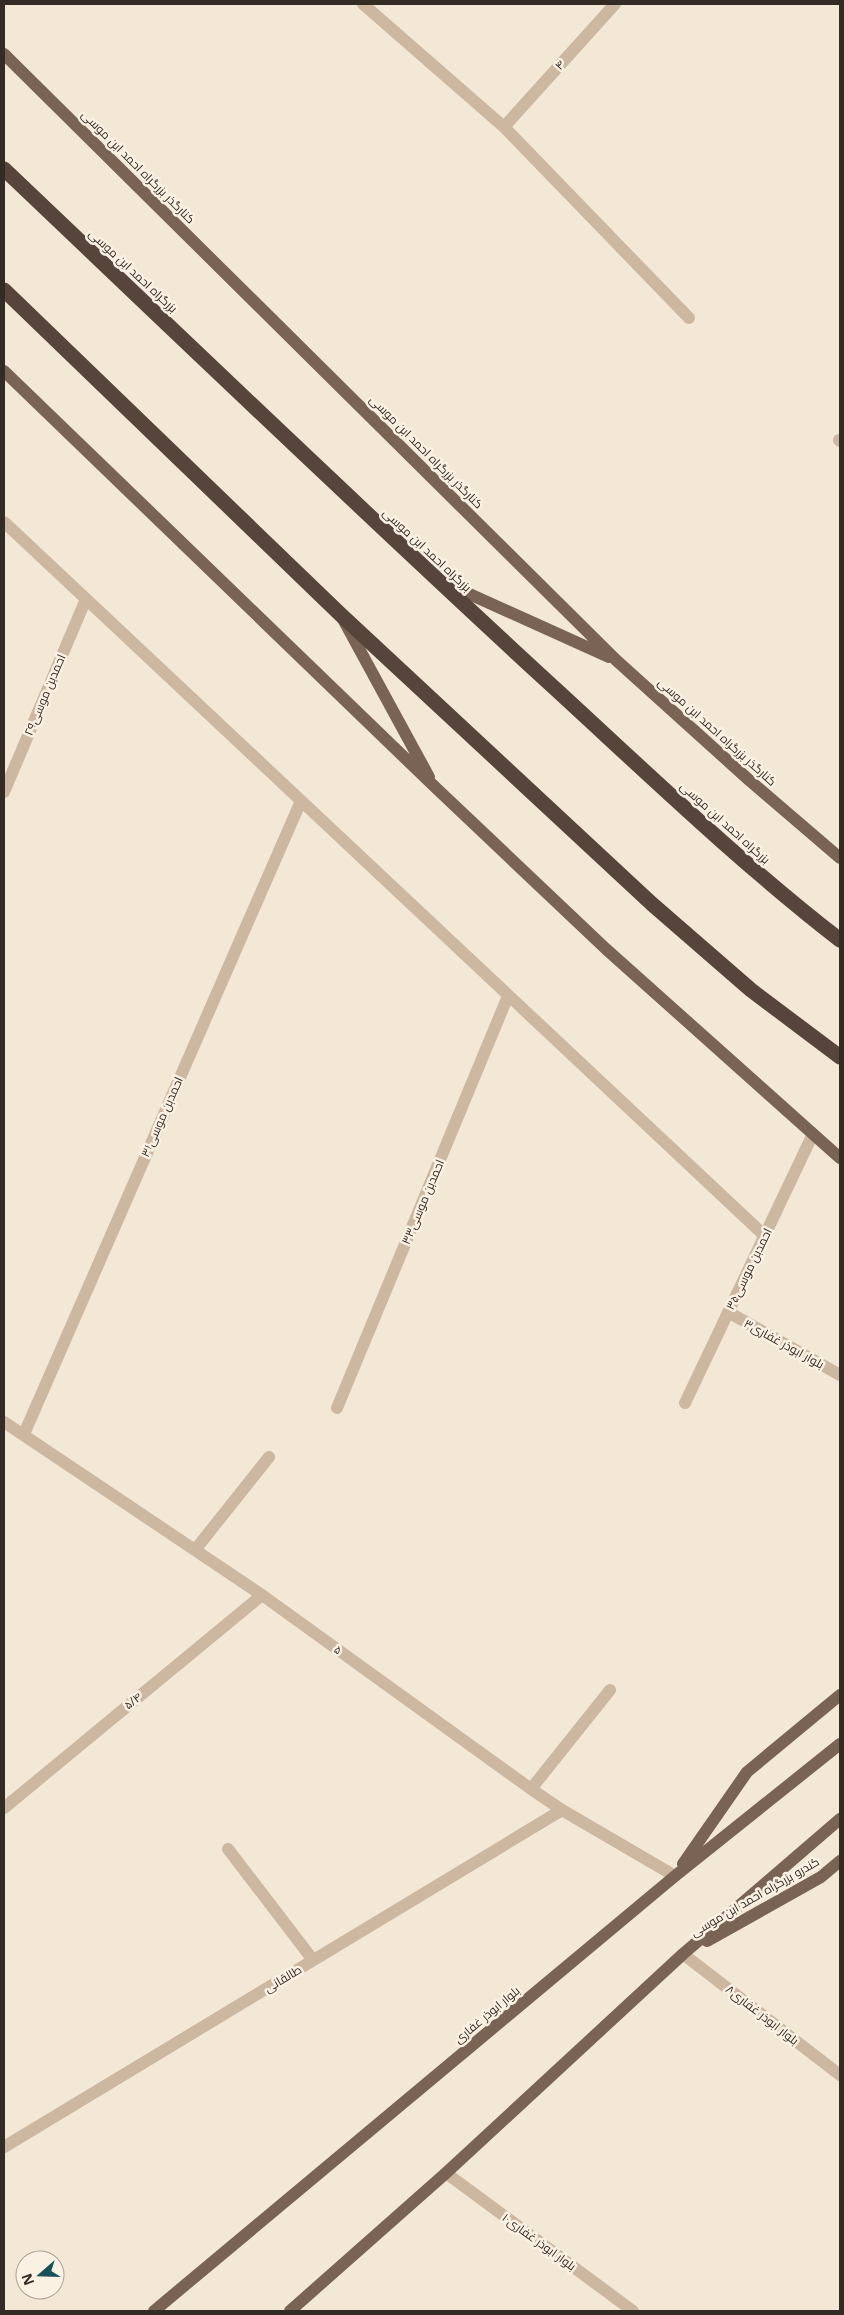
<svg xmlns="http://www.w3.org/2000/svg" width="844" height="2315" font-family="'Open Sans',Cairo,sans-serif">
<style>
.lines{fill:none;stroke-linecap:round;stroke-linejoin:round}
.minor{stroke:#ccb7a1;stroke-width:12}
.major{stroke:#796354;stroke-width:12}
.highway{stroke:#57453b;stroke-width:15}
.labels{text-anchor:middle;stroke-width:5;stroke-linejoin:round;paint-order:stroke}
.street-label{font-size:12px;fill:#352b25;stroke:#faf1e3}
</style>
<rect width="100%" height="100%" fill="#f3e7d6"/>
<g class="lines">
<path class="minor" d="M 363,4 L 504,127 L 689,318
M 504,127 L 615,4
M 839,440 L 840,441
M 4,522 L 765,1236
M 4,792 L 86,599
M 728,1312 L 840,1375
M 685,1403 L 813,1134
M 337,1408 L 508,996
M 4,1422 L 262,1595 L 531,1789 L 562,1810 L 675,1876
M 24,1434 L 301,801
M 195,1550 L 269,1457
M 531,1789 L 610,1690
M 4,1808 L 262,1595
M 228,1849 L 313,1960
M 683,1954 L 840,2075
M 4,2147 L 562,1810
M 446,2173 L 633,2311"/>
<path class="major" d="M 4,54 L 616,660 L 749,780 L 840,858
M 4,371 L 435,787 L 606,949 L 840,1158
M 445,583 L 609,657
M 344,621 L 429,777
M 683,1864 L 747,1772 L 840,1695
M 707,1941 L 821,1877 L 840,1861
M 154,2311 L 675,1876 L 840,1744
M 290,2311 L 446,2173 L 683,1954 L 840,1819"/>
<path class="highway" d="M 4,169 C 185,341 365,514 549,683 C 644,770 738,861 840,940
M 4,290 L 340,614 L 652,904 L 751,990 L 840,1057"/>
</g>
<g class="labels">
<g class="street-label">
<text transform="translate(560 65) rotate(-48)" y="4">۴</text>
<text transform="translate(138 167) rotate(45)" y="4">کنارگذر بزرگراه احمد ابن موسی</text>
<text transform="translate(133 271) rotate(43)" y="4">بزرگراه احمد ابن موسی</text>
<text transform="translate(426 452) rotate(45)" y="4">کنارگذر بزرگراه احمد ابن موسی</text>
<text transform="translate(427 550) rotate(43)" y="4">بزرگراه احمد ابن موسی</text>
<text transform="translate(45 695) rotate(-67)" y="4">۲۹احمدبن موسی</text>
<text transform="translate(717 732) rotate(42)" y="4">کنارگذر بزرگراه احمد ابن موسی</text>
<text transform="translate(725 823) rotate(42)" y="4">بزرگراه احمد ابن موسی</text>
<text transform="translate(162 1117) rotate(-66)" y="4">۳۱احمدبن موسی</text>
<text transform="translate(423 1202) rotate(-67)" y="4">۳۳احمدبن موسی</text>
<text transform="translate(749 1269) rotate(-64)" y="4">۳۵احمدبن موسی</text>
<text transform="translate(784 1344) rotate(29)" y="4">بلوار ابوذر غفاری۳</text>
<text transform="translate(338 1650) rotate(36)" y="4">۵</text>
<text transform="translate(133 1701) rotate(-39)" y="4">۵/۴</text>
<text transform="translate(755 1897) rotate(-30)" y="4">کندرو بزرگراه احمد ابن موسی</text>
<text transform="translate(283 1979) rotate(-31)" y="4">طالقانی</text>
<text transform="translate(487 2015) rotate(-40)" y="4">بلوار ابوذر غفاری</text>
<text transform="translate(762 2015) rotate(38)" y="4">بلوار ابوذر غفاری۸</text>
<text transform="translate(539 2242) rotate(36)" y="4">بلوار ابوذر غفاری۱۰</text>
</g>
</g>
<rect width="844" height="2315" fill="none" stroke="#352b25" stroke-width="10"/>
<g transform="translate(40 2275) rotate(250)"><circle r="24" fill="#faf1e3" stroke="#aba297"/>
<path d="M0-4L9 19L0 12L-9 19Z" fill="#17525a"/>
<text y="-8" font-size="14" font-weight="bold" text-anchor="middle" fill="#352b25">N</text>
</g>
</svg>
